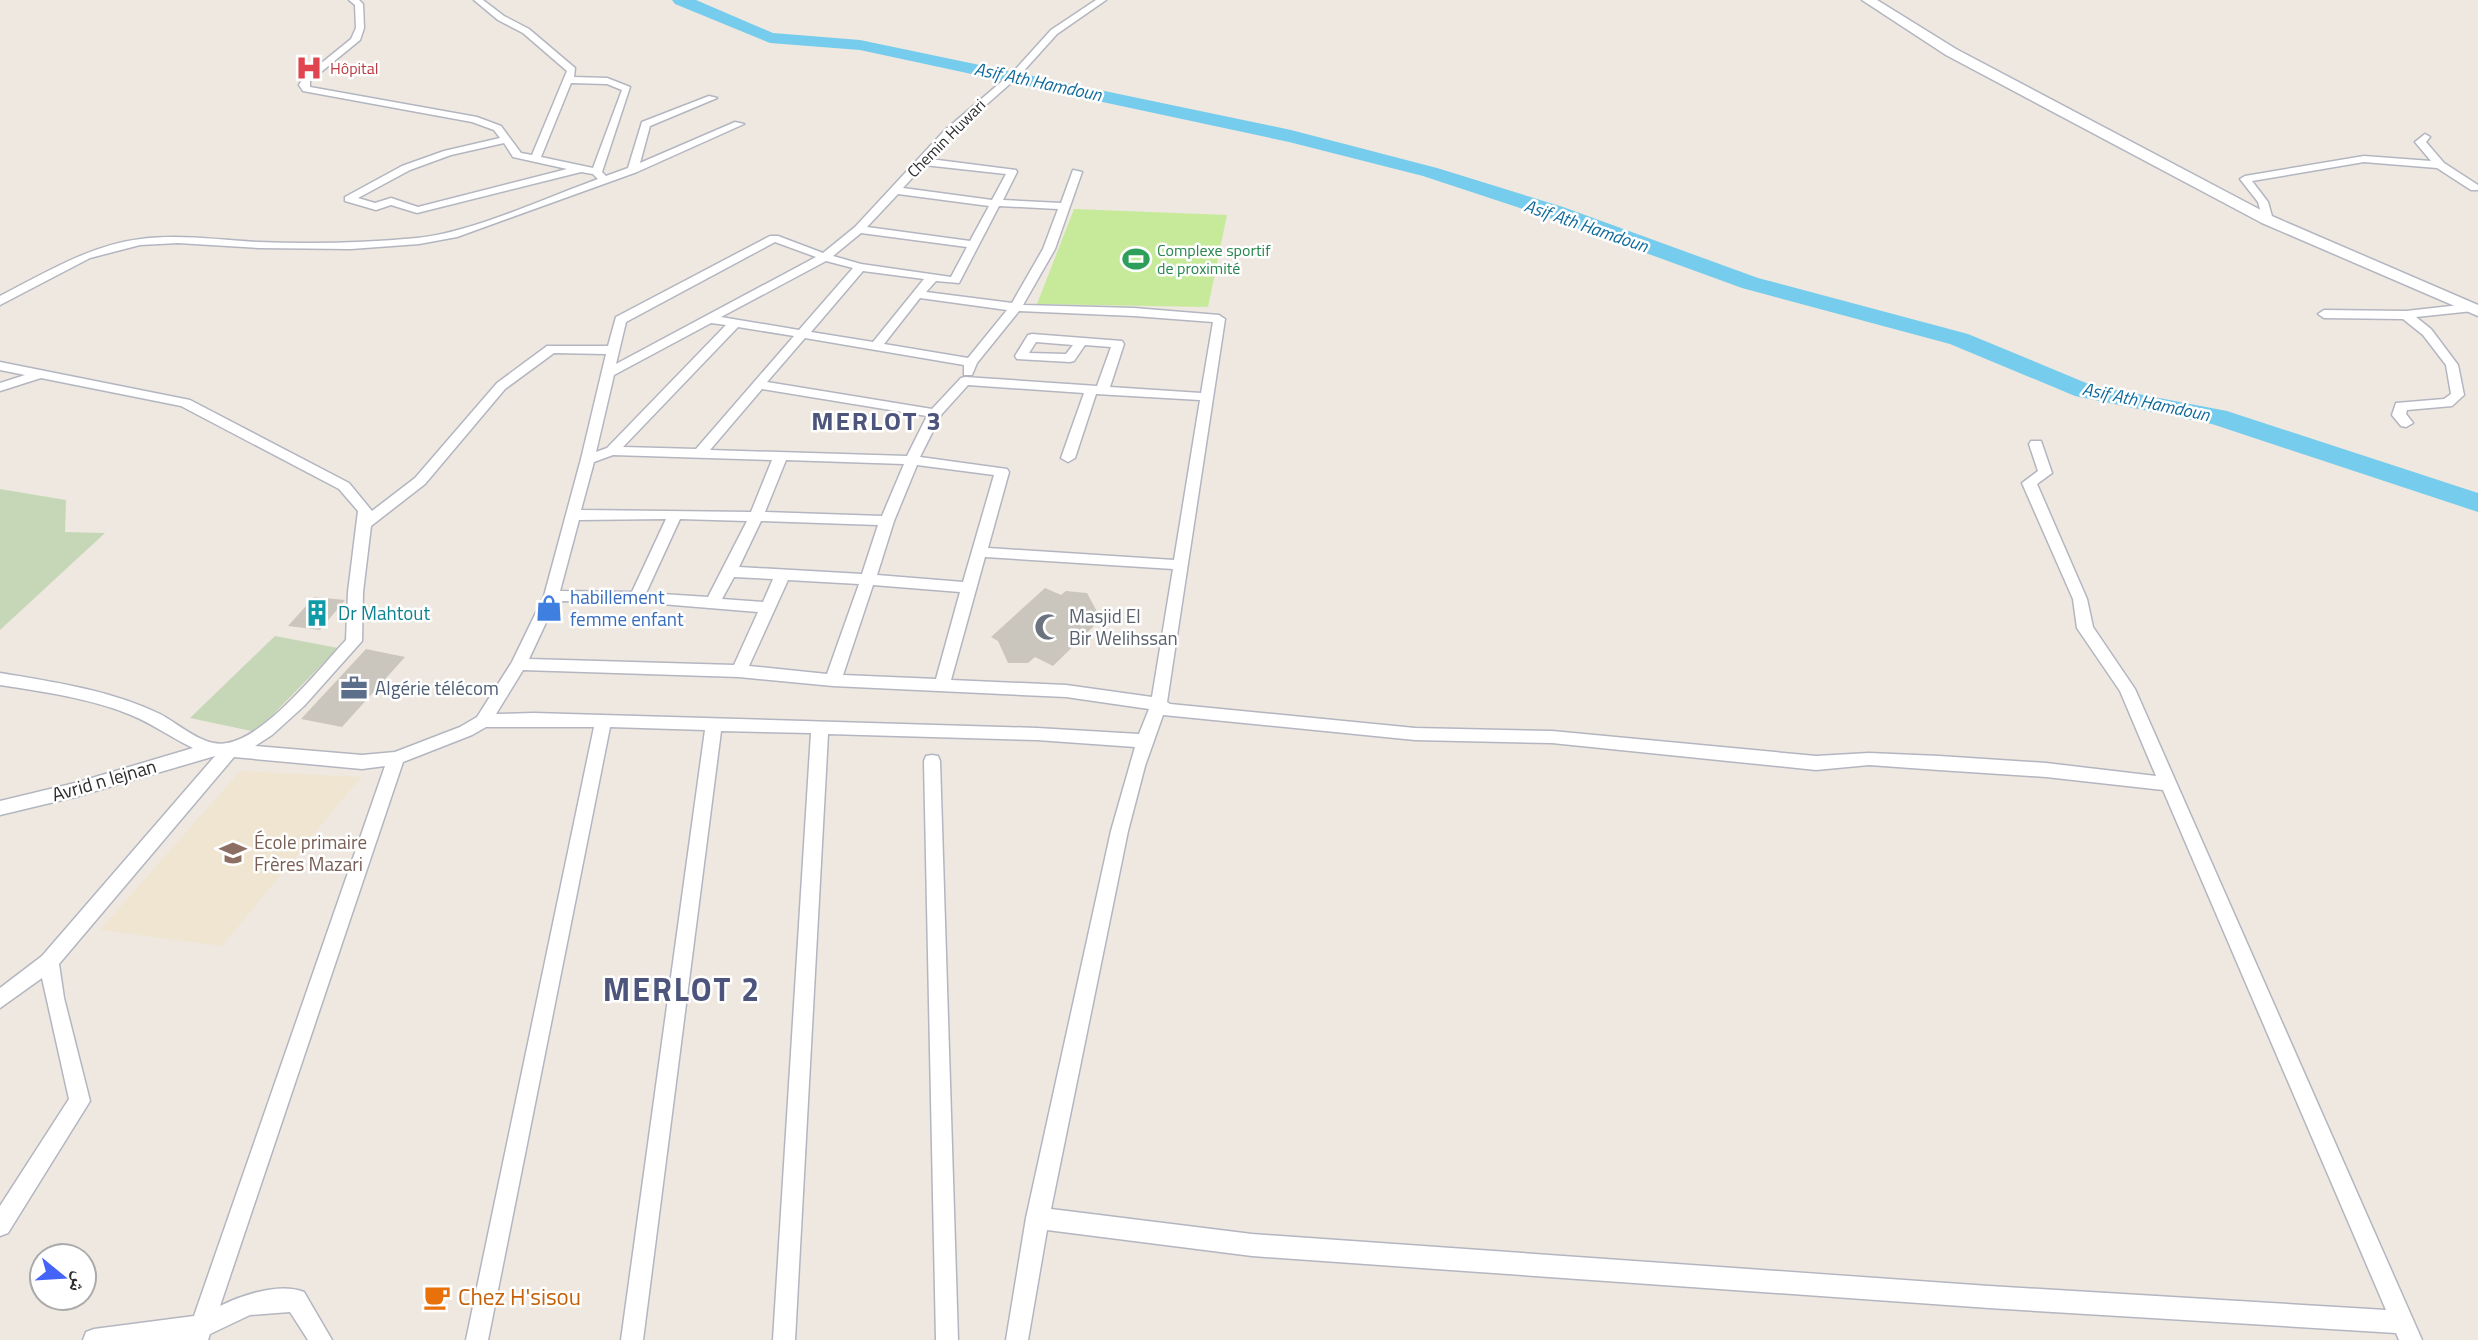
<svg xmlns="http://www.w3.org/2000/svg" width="2478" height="1340" font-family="'Titillium Web','Noto Naskh Arabic',sans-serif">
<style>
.education{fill:#efe5d0}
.cemetery{fill:#c6d7b7}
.pitch{fill:#c7ea9a}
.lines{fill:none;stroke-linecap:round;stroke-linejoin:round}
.river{fill:#75cced;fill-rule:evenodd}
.building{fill:#cac6be}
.street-casing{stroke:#b3b6c0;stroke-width:3}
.secondary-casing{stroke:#b3b6c0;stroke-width:3}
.street{fill:#fff;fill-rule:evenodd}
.secondary{fill:#fff;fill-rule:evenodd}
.labels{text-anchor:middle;stroke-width:5;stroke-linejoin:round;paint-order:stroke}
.far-health-label{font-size:16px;fill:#be3a42;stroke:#fff;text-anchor:start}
.far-street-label{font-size:16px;fill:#2d2d2d;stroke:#fff}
.far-leisure-label{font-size:16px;fill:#27864d;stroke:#fff;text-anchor:start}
.far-water-label{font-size:18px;font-style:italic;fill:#106b9d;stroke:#fff}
.shop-label{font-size:19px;fill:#366cbe;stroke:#fff;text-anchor:start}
.culture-label{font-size:19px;fill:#0d838f;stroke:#fff;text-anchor:start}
.worship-label{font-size:19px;fill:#5b616d;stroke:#fff;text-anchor:start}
.service-label{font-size:19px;fill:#4e5e75;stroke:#fff;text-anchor:start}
.street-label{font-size:19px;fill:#2d2d2d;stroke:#fff}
.education-label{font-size:19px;fill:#785e54;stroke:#fff;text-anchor:start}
.near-food-label{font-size:23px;fill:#c56008;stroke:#fff;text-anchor:start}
.district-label{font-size:26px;font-weight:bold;letter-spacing:2px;fill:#4d557d;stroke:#fff}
.near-district-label{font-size:32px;font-weight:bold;letter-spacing:2px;fill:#4d557d;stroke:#fff}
</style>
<rect width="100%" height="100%" fill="#eee8e0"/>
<path class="education" d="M 240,771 L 361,777 L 222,946 L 100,930 Z"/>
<path class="cemetery" d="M 0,489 L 66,500 L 65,532 L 105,533 L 0,630 Z
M 275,636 L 338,648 L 256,732 L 190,718 Z"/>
<path class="pitch" d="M 1074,209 L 1227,215 L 1208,307 L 1037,304 Z"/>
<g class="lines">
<path class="river" d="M 672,0 L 696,0 L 773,33 L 860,40 L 1291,130 L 1437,168 L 1563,207 L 1758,278 L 1968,334 L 2091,385 L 2227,411 L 2478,493 L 2478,512 L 2212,424 L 2075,396 L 1950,344 L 1742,288 L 1547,217 L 1423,176 L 1289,142 L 860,50 L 770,43 L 675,4 Z"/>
</g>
<path class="building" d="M 1045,588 L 1061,595 L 1066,591 L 1087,593 L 1101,619 L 1053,666 L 1035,657 L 1028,663 L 1008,663 L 998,641 L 991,637 Z
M 314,597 L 345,600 L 320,630 L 288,626 Z
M 366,649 L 405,657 L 342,727 L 301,719 Z"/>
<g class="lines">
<defs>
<path id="street" d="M 349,0 L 359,0 L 363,4 L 364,28 L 360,40 L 310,81 L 310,87 L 477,117 L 501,126 L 521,153 L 532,155 L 567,71 L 523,33 L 498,20 L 474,0 L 483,0 L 504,16 L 529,29 L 575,68 L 574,77 L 607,78 L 630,87 L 602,172 L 606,176 L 628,168 L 642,122 L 709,96 L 717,98 L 650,126 L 640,163 L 735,122 L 744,124 L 637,172 L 457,237 L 419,244 L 351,249 L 259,248 L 178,243 L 140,245 L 90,258 L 0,305 L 0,296 C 45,273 90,245 141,239 C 180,234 219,240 258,242 C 311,244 364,243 417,238 C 473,232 543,199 598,179 L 593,174 L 581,172 L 417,213 L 391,205 L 376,210 L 345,201 L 345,197 L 402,166 L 444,151 L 500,138 L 494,130 L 472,122 L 303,91 L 299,85 L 303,78 L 351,39 L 356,28 L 355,5 ZM 571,83 L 607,84 L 622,90 L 593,168 L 541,157 ZM 504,143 L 513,157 L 567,169 L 418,207 L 391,198 L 375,203 L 358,198 L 410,170 L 451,155 Z
M 1096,0 L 1106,0 L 1057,34 L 1020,75 L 952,135 L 930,159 L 1016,170 L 1017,172 L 1003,200 L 1061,203 L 1073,170 L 1082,172 L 1055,249 L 1023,305 L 1134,308 L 1219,315 L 1225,319 L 1167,702 L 1170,704 L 1415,728 L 1552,731 L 1816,756 L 1869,753 L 1939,756 L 2046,763 L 2156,776 L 2120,691 L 2077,628 L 2073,599 L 2022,483 L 2038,471 L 2029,444 L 2031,441 L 2041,441 L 2052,473 L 2037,484 L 2087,599 L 2093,627 L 2135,689 L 2422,1340 L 2399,1340 L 2396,1333 L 1989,1308 L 1252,1256 L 1047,1230 L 1028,1340 L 1006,1340 L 1026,1218 L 1111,831 L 1135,747 L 1037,740 L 828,734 L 795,1340 L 773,1340 L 811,733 L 721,731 L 643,1340 L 621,1340 L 705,730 L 610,727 L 488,1340 L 466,1340 L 594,727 L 486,727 L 472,735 L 403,762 L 220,1306 C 242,1295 280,1282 304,1292 L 332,1340 L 308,1340 L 290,1312 L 250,1315 L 210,1334 L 208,1340 L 83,1340 L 86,1332 L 94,1329 L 194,1316 L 385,766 L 362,769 L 234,757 L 59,964 L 64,998 L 90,1101 L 8,1233 L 0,1236 L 0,1206 L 69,1099 L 42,978 L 0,1008 L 0,988 L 42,956 L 215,756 L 75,797 L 0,815 L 0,801 L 75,783 L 193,748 C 172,738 153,724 131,715 C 90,698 44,692 0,685 L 0,673 C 54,682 110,690 160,714 C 179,724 204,748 227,743 C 267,736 319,669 346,640 L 348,592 L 358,511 L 339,489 L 181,406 L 41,378 L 0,391 L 0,383 L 25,375 L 0,370 L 0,362 L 190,400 L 349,483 L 372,511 L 415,478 L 497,383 L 547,346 L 608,346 L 616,317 L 770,236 L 778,236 L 823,253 L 855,227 L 944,131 L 1014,71 L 1051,30 ZM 924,165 L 1006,174 L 992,200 L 903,188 ZM 898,194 L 989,206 L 970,241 L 867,227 ZM 999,206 L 1058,209 L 1043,249 L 1012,303 L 926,292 L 936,281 L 959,283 ZM 861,233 L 967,247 L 951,277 L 861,264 L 833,256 ZM 775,242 L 816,257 L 616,364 L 626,322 ZM 826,261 L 853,268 L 799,330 L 721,317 ZM 863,271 L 924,279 L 873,342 L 811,332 ZM 920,298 L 1007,310 L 968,358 L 884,344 ZM 1019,311 L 1134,316 L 1213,322 L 1201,393 L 1110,387 L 1124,344 L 1122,341 L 1032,334 L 1028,335 L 1015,356 L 1017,359 L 1070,362 L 1074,361 L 1085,345 L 1111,347 L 1097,386 L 965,377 L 961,378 L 932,409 L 767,382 L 805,338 L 964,365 L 964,375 L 972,375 L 977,363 ZM 711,323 L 726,325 L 607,448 L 596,452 L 614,375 ZM 738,327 L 794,336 L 696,449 L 623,447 ZM 1036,342 L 1073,345 L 1066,354 L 1029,353 ZM 554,353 L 606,354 L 581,459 L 544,596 L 512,662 L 477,717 L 460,727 L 395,752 L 362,755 L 255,746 L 272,735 L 304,706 L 362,641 L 363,592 L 371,526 L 425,484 L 505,389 ZM 968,385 L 1084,393 L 1061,458 L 1068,462 L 1075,458 L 1096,394 L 1200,400 L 1174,560 L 988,548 L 1009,472 L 1007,469 L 920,457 L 941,415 ZM 762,389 L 927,416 L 907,456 L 710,450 ZM 613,455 L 772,460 L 751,512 L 581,510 L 594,462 ZM 786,460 L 904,464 L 882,516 L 765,512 ZM 917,465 L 994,475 L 963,582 L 877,575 L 894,521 ZM 666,519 L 632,592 L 560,591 L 579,520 ZM 680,519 L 747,521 L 708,597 L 646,593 ZM 761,521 L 878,525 L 862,574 L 739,567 ZM 985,557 L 1173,569 L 1152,697 L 1066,685 L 951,680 ZM 734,577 L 773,579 L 763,602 L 722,599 ZM 788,580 L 859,584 L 827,674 L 749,666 ZM 873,585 L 960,592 L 936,679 L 843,675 ZM 556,601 L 637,602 L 758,612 L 734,665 L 529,659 ZM 523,670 L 739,677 L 833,686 L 1066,697 L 1149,709 L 1139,734 L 1037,728 L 534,713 L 496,714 ZM 1163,715 L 1415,740 L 1552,743 L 1816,770 L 1869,765 L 1939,770 L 2046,777 L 2163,790 L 2386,1310 L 1989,1286 L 1252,1234 L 1051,1209 L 1128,831 L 1145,766 Z
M 2425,134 L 2430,137 L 2426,142 L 2444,163 L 2478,185 L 2478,190 L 2471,190 L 2437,168 L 2364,162 L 2252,181 L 2268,202 L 2273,220 L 2268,223 L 2263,220 L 2258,202 L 2240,179 L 2245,176 L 2364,156 L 2431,161 L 2415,142 Z
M 2469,304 L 2475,308 L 2473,311 L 2416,317 L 2431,329 L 2458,365 L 2464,395 L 2452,406 L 2407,410 L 2406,414 L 2413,423 L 2406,427 L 2401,426 L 2392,415 L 2396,403 L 2444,399 L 2451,394 L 2446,365 L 2423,335 L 2403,319 L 2324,318 L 2318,314 L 2324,310 L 2406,311 Z
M 932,755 L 938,756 L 940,761 L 958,1340 L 936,1340 L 924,761 L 926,756 Z"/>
<path id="secondary" d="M 1862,0 L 1877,0 L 1956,49 L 2274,217 L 2478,305 L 2478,316 L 2262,223 L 1946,55 Z"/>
</defs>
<use href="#street" class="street-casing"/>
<use href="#secondary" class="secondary-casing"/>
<use href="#street" class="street"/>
<use href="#secondary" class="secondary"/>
</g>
<defs>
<symbol id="hospital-bare" viewBox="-9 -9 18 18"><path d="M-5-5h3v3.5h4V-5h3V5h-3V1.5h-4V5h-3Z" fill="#e0444e" stroke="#fff" stroke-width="2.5" paint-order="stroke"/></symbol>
<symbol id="stadium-bare" viewBox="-9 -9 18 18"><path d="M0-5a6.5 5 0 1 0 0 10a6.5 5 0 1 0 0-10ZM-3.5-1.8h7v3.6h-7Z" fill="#2e9e5b" stroke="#fff" stroke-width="2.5" paint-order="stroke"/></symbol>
<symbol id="shop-bare" viewBox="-9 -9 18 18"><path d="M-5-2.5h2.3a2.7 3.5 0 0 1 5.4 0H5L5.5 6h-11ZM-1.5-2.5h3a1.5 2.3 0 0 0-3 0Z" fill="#3f7fe0" stroke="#fff" stroke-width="2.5" paint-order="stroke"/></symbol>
<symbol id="building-bare" viewBox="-9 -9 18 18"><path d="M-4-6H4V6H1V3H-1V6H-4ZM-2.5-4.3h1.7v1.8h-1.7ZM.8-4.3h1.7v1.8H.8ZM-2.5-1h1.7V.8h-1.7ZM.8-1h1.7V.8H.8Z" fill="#0f9aa8" stroke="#fff" stroke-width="2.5" paint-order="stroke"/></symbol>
<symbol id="mosque-bare" viewBox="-9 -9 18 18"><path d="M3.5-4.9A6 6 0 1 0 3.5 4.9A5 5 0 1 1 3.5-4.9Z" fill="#6b7280" stroke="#fff" stroke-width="2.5" paint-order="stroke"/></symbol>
<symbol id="office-bare" viewBox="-9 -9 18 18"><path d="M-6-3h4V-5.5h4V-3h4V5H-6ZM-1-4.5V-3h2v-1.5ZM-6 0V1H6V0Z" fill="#5c6f8a" stroke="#fff" stroke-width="2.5" paint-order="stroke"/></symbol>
<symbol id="school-bare" viewBox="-9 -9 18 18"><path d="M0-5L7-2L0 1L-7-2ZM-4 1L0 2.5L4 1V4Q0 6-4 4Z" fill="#8d6e63" stroke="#fff" stroke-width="2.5" paint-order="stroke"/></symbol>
<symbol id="cafe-bare" viewBox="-9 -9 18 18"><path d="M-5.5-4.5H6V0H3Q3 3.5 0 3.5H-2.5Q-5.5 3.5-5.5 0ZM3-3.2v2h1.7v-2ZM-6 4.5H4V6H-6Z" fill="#e8710a" stroke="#fff" stroke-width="2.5" paint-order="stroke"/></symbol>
</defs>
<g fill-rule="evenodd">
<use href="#hospital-bare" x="290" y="49" width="38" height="38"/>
<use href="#stadium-bare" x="1117" y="240" width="38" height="38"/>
<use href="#shop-bare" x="530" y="589" width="38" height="38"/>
<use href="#building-bare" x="298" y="594" width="38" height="38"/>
<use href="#mosque-bare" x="1029" y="608" width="38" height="38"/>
<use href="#office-bare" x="335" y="669" width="38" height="38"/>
<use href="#school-bare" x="214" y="834" width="38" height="38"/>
<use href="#cafe-bare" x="418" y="1278" width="38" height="38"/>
</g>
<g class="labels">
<g class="far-health-label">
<text x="330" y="74">Hôpital</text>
</g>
<g class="far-street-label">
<text transform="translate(946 138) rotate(-45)" y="6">Chemin Huwari</text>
</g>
<g class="far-leisure-label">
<text x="1157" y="256">Complexe sportif<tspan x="1157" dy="18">de proximité</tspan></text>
</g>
<g class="far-water-label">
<text transform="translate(1038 82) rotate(12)" y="6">Asif Ath Hamdoun</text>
<text transform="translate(1586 226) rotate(19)" y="6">Asif Ath Hamdoun</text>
<text transform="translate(2146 402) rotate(12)" y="6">Asif Ath Hamdoun</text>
</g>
<g class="shop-label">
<text x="570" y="604">habillement<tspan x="570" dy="22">femme enfant</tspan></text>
</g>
<g class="culture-label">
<text x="338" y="620">Dr Mahtout</text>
</g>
<g class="worship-label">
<text x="1069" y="623">Masjid El<tspan x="1069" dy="22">Bir Welihssan</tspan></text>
</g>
<g class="service-label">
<text x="375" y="695">Algérie télécom</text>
</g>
<g class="street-label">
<text transform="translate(104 780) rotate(-16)" y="7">Avrid n lejnan</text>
</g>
<g class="education-label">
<text x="254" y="849">École primaire<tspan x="254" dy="22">Frères Mazari</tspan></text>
</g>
<g class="near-food-label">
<text x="458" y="1305">Chez H'sisou</text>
</g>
<g class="district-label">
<text x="877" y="430">MERLOT 3</text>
</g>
<g class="near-district-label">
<text x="682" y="1001">MERLOT 2</text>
</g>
</g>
<g transform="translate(63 1277) rotate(108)"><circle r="33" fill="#ffffff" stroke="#ababab" stroke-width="2"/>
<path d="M0-5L12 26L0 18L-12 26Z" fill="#4463f7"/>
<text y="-10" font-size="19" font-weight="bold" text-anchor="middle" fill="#2d2d2d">ش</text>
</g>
</svg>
